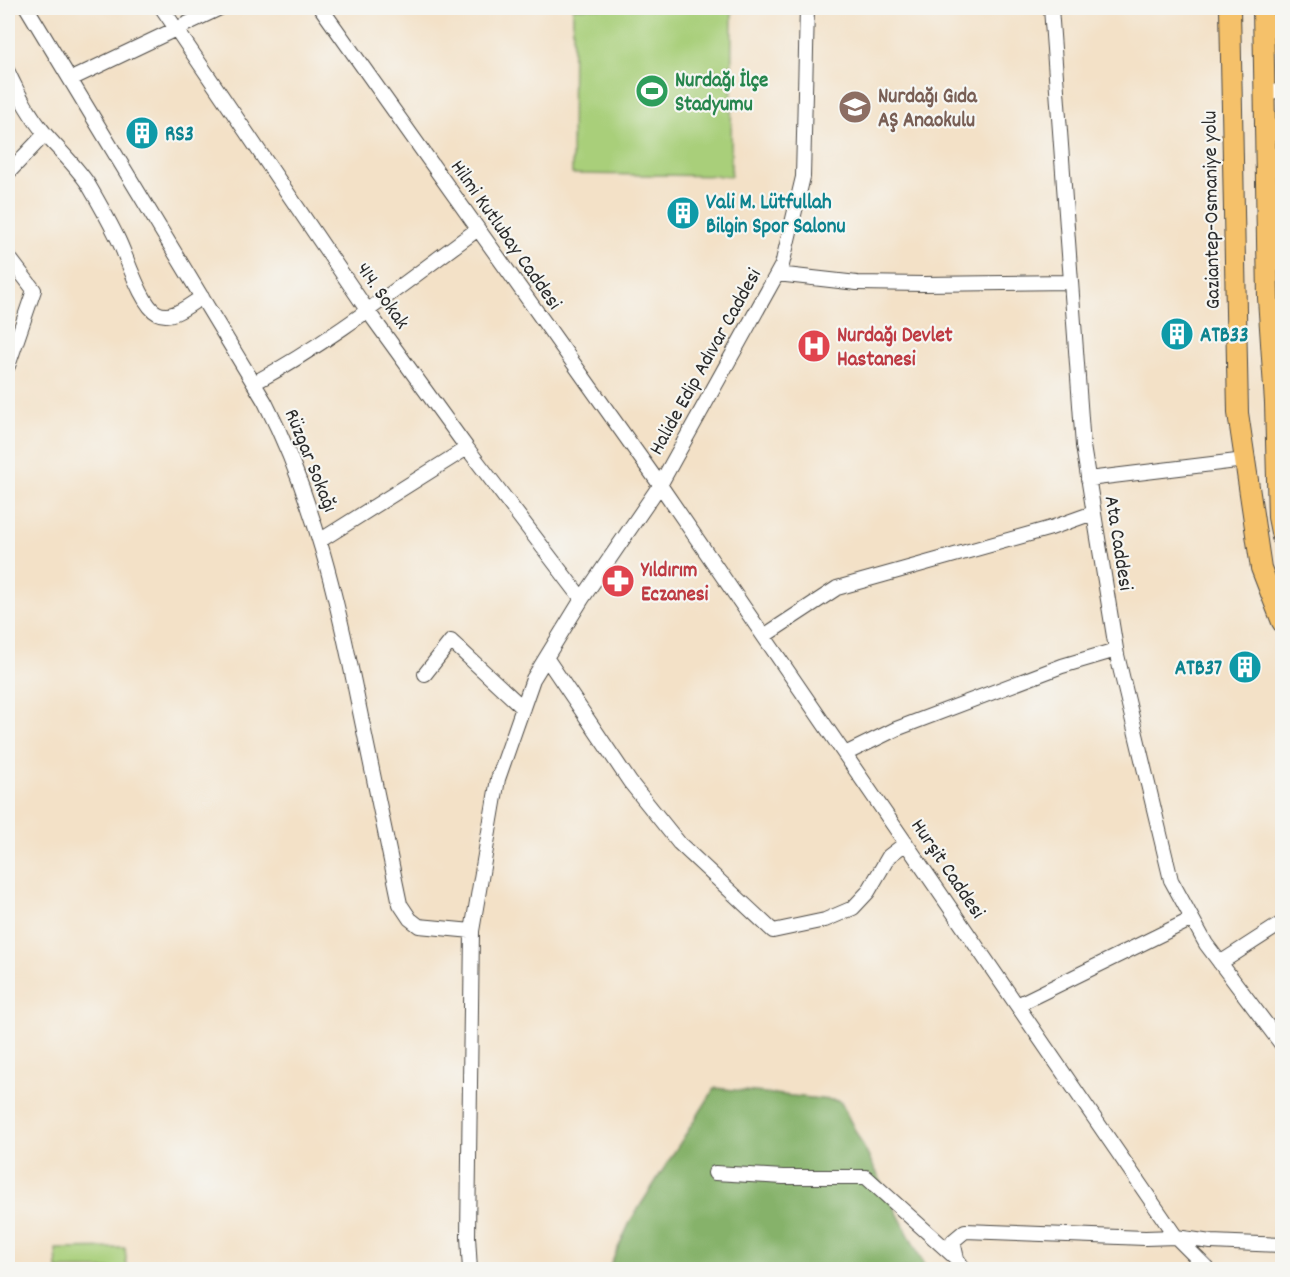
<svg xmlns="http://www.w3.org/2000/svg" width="1290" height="1277" font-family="Dekko,sans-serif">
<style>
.green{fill:#a9cf7a;stroke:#6a7d52;stroke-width:1.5}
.forest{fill:#86b26a;stroke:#586e4a;stroke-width:1.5}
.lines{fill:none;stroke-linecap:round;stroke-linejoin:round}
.minor-casing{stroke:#494642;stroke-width:16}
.highway-casing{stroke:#494642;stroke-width:22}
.minor{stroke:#fff;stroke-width:14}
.highway{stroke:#f5c16b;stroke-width:20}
.labels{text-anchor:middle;stroke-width:4.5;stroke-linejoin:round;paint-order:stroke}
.leisure-label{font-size:21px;font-weight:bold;fill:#27864d;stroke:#f6f6f2;text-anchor:start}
.education-label{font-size:21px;font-weight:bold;fill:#785e54;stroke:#f6f6f2;text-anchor:start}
.culture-label{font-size:21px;font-weight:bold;fill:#0d838f;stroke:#f6f6f2;text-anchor:start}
.street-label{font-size:21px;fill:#2b2b2b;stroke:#f6f6f2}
.health-label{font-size:21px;font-weight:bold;fill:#be3a42;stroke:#f6f6f2;text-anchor:start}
</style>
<rect width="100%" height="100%" fill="#f6f6f2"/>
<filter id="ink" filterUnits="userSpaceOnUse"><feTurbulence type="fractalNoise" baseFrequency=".0167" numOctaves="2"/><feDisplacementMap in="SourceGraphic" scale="12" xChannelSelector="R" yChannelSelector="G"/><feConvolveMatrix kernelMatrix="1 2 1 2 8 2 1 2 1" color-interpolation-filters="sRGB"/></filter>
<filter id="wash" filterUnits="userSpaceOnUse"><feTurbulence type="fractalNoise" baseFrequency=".008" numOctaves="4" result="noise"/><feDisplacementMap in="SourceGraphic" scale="24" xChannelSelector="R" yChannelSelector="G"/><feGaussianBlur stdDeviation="1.35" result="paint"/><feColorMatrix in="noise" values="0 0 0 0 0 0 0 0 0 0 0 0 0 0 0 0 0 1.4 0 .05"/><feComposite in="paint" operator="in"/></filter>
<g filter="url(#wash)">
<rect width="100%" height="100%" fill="#f3e1c7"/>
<path class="green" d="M 573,8 L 732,8 L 731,176 L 572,174 Z
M 125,1248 L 127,1269 L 57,1269 L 56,1249 Z"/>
<path class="forest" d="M 715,1088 L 840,1101 L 926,1269 L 608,1270 L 631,1220 Z"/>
</g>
<g filter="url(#ink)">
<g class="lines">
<defs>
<path id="minor" d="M 27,8 L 265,402 C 314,498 338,602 359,707 C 373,772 386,838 400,904 L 410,919 L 419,926 L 472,931
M 162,8 L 367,310 L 467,448 L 582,599
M 321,8 L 660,485 L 1176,1237 L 1209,1270
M 1051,8 L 1083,446 L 1117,655 L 1171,880 L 1206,944 L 1282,1045
M 8,72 C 18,94 30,116 46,135 C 60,151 76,166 88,184 C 98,201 108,219 117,237 C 126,254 141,305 157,313 C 172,321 190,304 202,297
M 71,79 L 220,8
M 1264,92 L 1282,91
M 8,173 L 45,134
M 8,256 L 34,290 L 8,366
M 777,274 L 857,283 L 924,284 L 1071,282
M 254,383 C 334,340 405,282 478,229
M 1088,479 L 1245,460
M 321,540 L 467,448
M 764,636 L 837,588 L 1051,528 L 1093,513
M 547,659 L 630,782 L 679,843 L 773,931 L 825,920 L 853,908 L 868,892 L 889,856 L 906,843
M 425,674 L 451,641 L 523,708
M 845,754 L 896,729 L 1062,666 L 1116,650
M 1220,963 L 1282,923
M 1017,1005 L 1192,919
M 715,1173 L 783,1177 L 866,1177 L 957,1259
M 470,1270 L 468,1236 L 472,931 L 498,779 L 533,679 L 582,599 L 660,485 L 782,265 L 803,177 L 807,8
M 965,1270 L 957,1259 L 953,1241 L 965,1231 L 1145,1238 L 1176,1237 L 1211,1242 L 1282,1245"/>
<path id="highway" d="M 1230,8 L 1238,413 L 1261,568 L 1282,622
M 1263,8 L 1268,298 L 1275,403 L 1278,517 L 1282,537"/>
</defs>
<use href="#minor" class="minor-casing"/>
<use href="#highway" class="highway-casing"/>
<use href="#minor" class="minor"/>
<use href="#highway" class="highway"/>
</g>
</g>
<defs>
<symbol id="stadium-disc" viewBox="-11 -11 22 22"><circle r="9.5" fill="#2e9e5b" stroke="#f6f6f2"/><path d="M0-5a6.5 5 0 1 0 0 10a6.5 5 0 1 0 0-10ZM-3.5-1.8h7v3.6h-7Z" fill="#fff"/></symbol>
<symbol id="school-disc" viewBox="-11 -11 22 22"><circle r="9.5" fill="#8d6e63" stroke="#f6f6f2"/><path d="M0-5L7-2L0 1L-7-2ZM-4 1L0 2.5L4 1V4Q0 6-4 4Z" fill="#fff"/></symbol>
<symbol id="building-disc" viewBox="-11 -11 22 22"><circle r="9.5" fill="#0f9aa8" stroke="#f6f6f2"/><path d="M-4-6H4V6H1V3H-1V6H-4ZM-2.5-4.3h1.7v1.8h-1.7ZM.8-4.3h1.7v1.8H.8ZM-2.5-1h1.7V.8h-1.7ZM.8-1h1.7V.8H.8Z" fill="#fff"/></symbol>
<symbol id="hospital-disc" viewBox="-11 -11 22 22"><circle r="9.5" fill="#e0444e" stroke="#f6f6f2"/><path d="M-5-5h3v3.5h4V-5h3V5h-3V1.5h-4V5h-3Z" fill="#fff"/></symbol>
<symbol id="pharmacy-disc" viewBox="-11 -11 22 22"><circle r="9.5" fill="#e0444e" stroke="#f6f6f2"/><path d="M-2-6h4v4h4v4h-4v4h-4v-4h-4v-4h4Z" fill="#fff"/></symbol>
</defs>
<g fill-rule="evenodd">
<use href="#stadium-disc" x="633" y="72" width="38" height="38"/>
<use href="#school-disc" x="836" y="88" width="38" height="38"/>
<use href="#building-disc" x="123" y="114" width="38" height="38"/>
<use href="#building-disc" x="664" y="194" width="38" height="38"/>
<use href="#building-disc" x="1158" y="315" width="38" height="38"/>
<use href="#hospital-disc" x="795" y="327" width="38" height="38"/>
<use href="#pharmacy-disc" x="599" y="562" width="38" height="38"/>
<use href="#building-disc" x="1226" y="648" width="38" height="38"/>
</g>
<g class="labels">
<g class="leisure-label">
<text x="675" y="86">Nurdağı İlçe<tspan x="675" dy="24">Stadyumu</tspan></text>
</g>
<g class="education-label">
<text x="878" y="102">Nurdağı Gıda<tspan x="878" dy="24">AŞ Anaokulu</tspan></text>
</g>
<g class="culture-label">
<text x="165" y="140">RS3</text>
<text x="706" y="208">Vali M. Lütfullah<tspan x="706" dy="24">Bilgin Spor Salonu</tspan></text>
<text x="1200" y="341">ATB33</text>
<text x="1222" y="674" text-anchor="end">ATB37</text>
</g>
<g class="street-label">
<text transform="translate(1210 210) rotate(-91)" y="7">Gaziantep-Osmaniye yolu</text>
<text transform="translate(507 234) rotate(55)" y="7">Hilmi Kutlubay Caddesi</text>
<text transform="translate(384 295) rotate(55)" y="7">414. Sokak</text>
<text transform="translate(704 361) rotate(-61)" y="7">Halide Edip Adıvar Caddesi</text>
<text transform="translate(312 460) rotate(68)" y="7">Rüzgar Sokağı</text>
<text transform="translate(1120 543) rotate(81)" y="7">Ata Caddesi</text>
<text transform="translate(949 868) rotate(56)" y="7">Hurşit Caddesi</text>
</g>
<g class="health-label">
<text x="837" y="341">Nurdağı Devlet<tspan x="837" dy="24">Hastanesi</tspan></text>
<text x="641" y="576">Yıldırım<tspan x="641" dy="24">Eczanesi</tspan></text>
</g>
</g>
<rect width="1290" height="1277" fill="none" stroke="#f6f6f2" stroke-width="30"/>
</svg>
